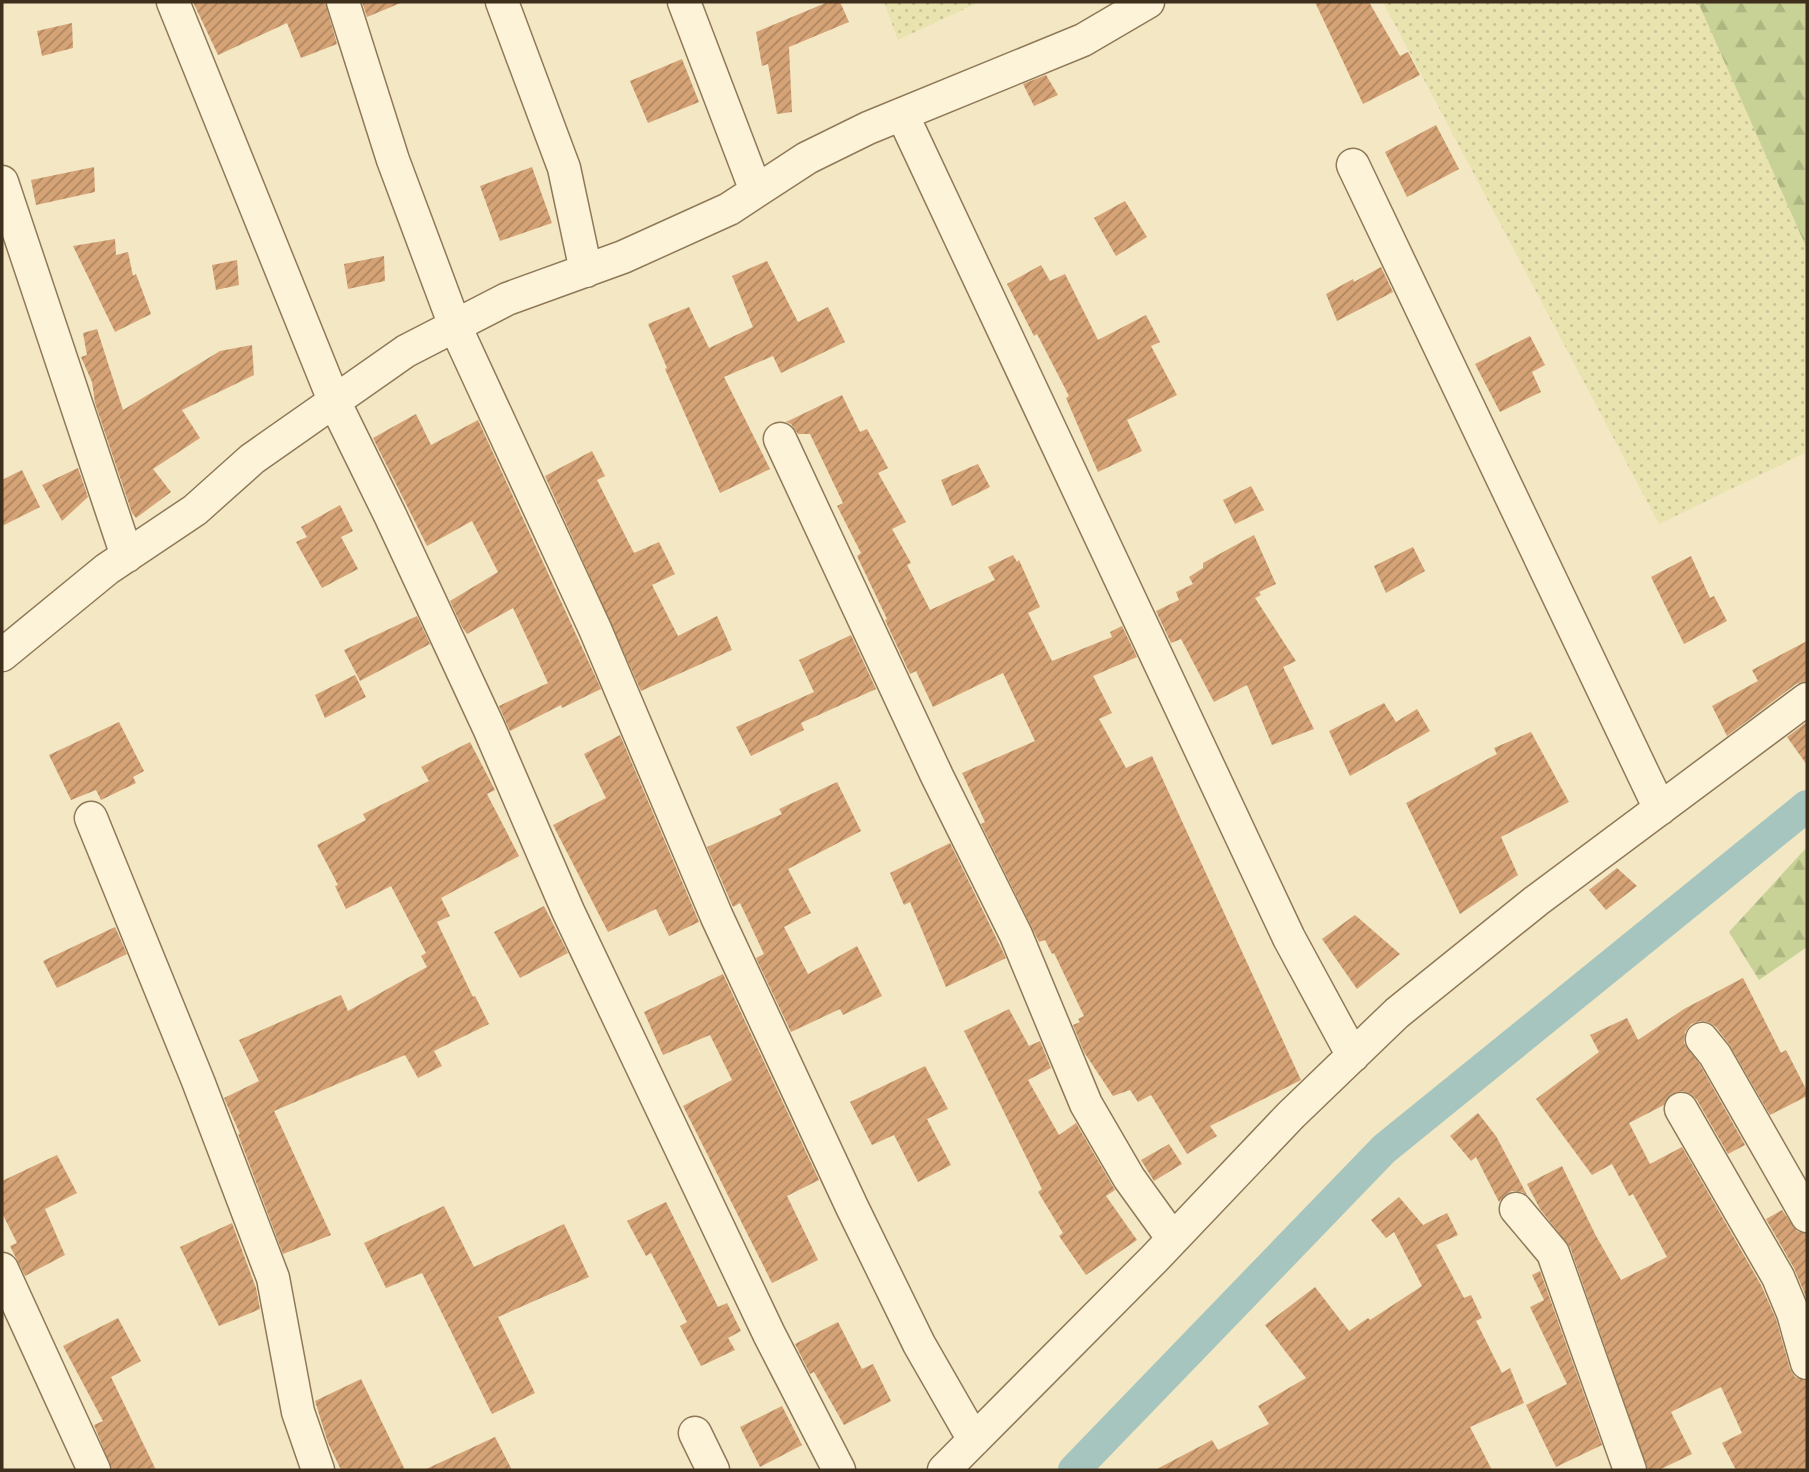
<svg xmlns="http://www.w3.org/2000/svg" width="1809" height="1472" font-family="'Libre Baskerville',serif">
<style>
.farmland{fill:url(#farmland-dots)}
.forest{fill:url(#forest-firs)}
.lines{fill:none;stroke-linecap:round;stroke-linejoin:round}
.canal{stroke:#a6c5be;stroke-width:32}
.building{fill:url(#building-hatch)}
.street-casing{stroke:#907958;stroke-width:35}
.street{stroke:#fcf3d8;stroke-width:32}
</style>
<defs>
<pattern id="farmland-dots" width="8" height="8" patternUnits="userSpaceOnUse" patternTransform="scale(1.75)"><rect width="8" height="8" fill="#e9e3b0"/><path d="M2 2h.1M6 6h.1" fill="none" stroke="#c9c397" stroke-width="1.8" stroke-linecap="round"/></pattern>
<pattern id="forest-firs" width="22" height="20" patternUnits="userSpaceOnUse" patternTransform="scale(1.75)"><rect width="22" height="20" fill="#c8d296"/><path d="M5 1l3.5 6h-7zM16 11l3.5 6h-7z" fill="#adb581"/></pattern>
<pattern id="building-hatch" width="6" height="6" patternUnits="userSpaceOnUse" patternTransform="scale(1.75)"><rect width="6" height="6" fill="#d5a376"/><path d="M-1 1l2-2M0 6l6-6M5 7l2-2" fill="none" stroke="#ae8560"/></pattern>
</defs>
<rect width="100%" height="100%" fill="#f3e7c4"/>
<path class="farmland" d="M 884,2 L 979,2 L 898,40 Z
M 1383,2 L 1698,2 L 1807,249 L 1807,452 L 1659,524 Z"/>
<path class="forest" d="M 1698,2 L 1807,2 L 1807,249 Z
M 1807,847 L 1807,947 L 1759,980 L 1729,932 Z"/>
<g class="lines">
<path class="canal" d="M 1074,1470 L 1384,1149 L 1807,806"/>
</g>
<path class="building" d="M 193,2 L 325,2 L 337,44 L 301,58 L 287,23 L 218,55 Z
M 362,2 L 403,2 L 367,17 Z
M 828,2 L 840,2 L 849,22 L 789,47 L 792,112 L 777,114 L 768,64 L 762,66 L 756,32 Z
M 1315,2 L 1369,2 L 1400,56 L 1408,52 L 1420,75 L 1363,104 Z
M 72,23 L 73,48 L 42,56 L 37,31 Z
M 682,59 L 699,102 L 648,123 L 630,81 Z
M 1046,75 L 1058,95 L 1034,106 L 1023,84 Z
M 1436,125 L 1459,169 L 1407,197 L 1385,152 Z
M 94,167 L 95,192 L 36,205 L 31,180 Z
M 532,167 L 552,223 L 500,241 L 480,186 Z
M 1125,201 L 1147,237 L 1116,256 L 1094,218 Z
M 115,239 L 116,255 L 128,252 L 133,276 L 136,274 L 151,314 L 115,332 L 73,246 Z
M 384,256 L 385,281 L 348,289 L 344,264 Z
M 237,260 L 239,285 L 216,290 L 212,265 Z
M 767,261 L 798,322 L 828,307 L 845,342 L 781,373 L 773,356 L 724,377 L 770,469 L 720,493 L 665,369 L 667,368 L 648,324 L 689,307 L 709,348 L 753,327 L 732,276 Z
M 1041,265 L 1050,281 L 1065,274 L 1098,340 L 1146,315 L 1160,342 L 1151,346 L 1177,395 L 1127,420 L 1142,451 L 1098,472 L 1066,398 L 1069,396 L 1037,334 L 1034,336 L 1007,284 Z
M 1381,267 L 1393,292 L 1337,321 L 1326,294 L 1353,279 L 1354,282 Z
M 97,329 L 123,410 L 220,351 L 252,345 L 254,375 L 182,410 L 200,438 L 153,469 L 171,492 L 136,518 L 132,513 L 95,403 L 92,382 L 81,357 L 87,355 L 83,333 Z
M 1530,336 L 1545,365 L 1532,372 L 1541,392 L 1500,412 L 1475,364 Z
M 842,395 L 860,432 L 867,429 L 888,468 L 878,473 L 906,522 L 892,529 L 911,563 L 907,565 L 930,610 L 995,580 L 988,567 L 1013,555 L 1017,562 L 1019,560 L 1040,607 L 1028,613 L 1052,661 L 1112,637 L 1110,632 L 1122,626 L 1137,657 L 1093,676 L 1112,713 L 1099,719 L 1126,768 L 1152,756 L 1301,1080 L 1210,1126 L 1217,1136 L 1187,1154 L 1151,1095 L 1138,1102 L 1130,1090 L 1113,1096 L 1084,1052 L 1073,1025 L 1080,1022 L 1078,1019 L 1084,1016 L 1054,953 L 1052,954 L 1045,940 L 1039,942 L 981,824 L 985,822 L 962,773 L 1035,741 L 1003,673 L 933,707 L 916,671 L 910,674 L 885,620 L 887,619 L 857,556 L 861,553 L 837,506 L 843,503 L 810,434 L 798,434 L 791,424 L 786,422 Z
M 416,414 L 431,445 L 478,420 L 601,689 L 562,708 L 561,705 L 510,731 L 499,706 L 548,683 L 513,608 L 467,634 L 462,627 L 450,601 L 498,572 L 472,521 L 427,546 L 373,438 Z
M 592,451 L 605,476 L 597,480 L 634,553 L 659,542 L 675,574 L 652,585 L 678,636 L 717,616 L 732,650 L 641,691 L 545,476 Z
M 978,464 L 990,487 L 952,506 L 941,480 Z
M 78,468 L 88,497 L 62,521 L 42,485 Z
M 22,470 L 40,507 L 2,526 L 2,480 Z
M 1251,486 L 1264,510 L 1235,524 L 1223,500 Z
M 340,505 L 353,531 L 341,537 L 358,569 L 322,588 L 296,542 L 307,537 L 301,527 Z
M 1254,535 L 1276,584 L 1259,592 L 1261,595 L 1255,598 L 1296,661 L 1283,667 L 1314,729 L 1272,745 L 1247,685 L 1214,702 L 1181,639 L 1171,643 L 1156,611 L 1179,600 L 1176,592 L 1193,584 L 1189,577 L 1203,568 L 1203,563 Z
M 1413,547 L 1425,571 L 1386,593 L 1374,566 Z
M 1691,556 L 1710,598 L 1714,596 L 1727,621 L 1684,644 L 1651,577 Z
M 417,616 L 430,644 L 360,681 L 344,650 Z
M 851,635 L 876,689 L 801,723 L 804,730 L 751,756 L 736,727 L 814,692 L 799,660 Z
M 1807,641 L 1807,681 L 1796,684 L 1727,736 L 1712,706 L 1758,681 L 1752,670 Z
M 355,675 L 366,697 L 325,718 L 315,695 Z
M 1384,703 L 1396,722 L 1417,709 L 1430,731 L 1350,776 L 1329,731 Z
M 119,722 L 144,771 L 133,777 L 136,783 L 101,800 L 96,790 L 71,800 L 49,755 Z
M 1807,722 L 1807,765 L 1787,737 Z
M 1531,732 L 1569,802 L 1501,837 L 1518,875 L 1460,914 L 1406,803 L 1497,754 L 1494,748 Z
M 620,735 L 699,922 L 669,936 L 656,909 L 608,932 L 553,825 L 606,798 L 584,754 Z
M 470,742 L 495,790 L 487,794 L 519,856 L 441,898 L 450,916 L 437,922 L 473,997 L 475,996 L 489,1024 L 434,1051 L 442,1066 L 418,1078 L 405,1055 L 274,1111 L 331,1235 L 283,1254 L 238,1134 L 240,1134 L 224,1098 L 259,1081 L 239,1040 L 341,995 L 348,1011 L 427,967 L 421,956 L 426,953 L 391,886 L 346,909 L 335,886 L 338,885 L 317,845 L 366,820 L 363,814 L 429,781 L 421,767 Z
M 837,782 L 861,831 L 788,869 L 811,913 L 784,927 L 808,974 L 857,946 L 882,996 L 843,1015 L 840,1009 L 791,1032 L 756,958 L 764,954 L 740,903 L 733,907 L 707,847 L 782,814 L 779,809 Z
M 950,843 L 1006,958 L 946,987 L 910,902 L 904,905 L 890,873 Z
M 1617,868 L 1637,886 L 1606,910 L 1589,890 Z
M 544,906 L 568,953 L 520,978 L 494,932 Z
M 1355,915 L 1400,954 L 1357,989 L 1322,939 Z
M 115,927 L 127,954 L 57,988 L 43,961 Z
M 723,974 L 819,1180 L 787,1196 L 818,1260 L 772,1283 L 683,1106 L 732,1080 L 710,1035 L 663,1055 L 644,1012 Z
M 1743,978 L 1781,1053 L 1786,1050 L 1807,1091 L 1807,1096 L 1770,1115 L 1729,1044 L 1716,1027 L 1708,1022 L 1700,1021 L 1691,1024 L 1685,1032 L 1684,1043 L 1700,1065 L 1745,1145 L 1728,1154 L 1697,1100 L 1691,1094 L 1682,1091 L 1671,1094 L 1664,1105 L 1629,1123 L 1650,1164 L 1682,1147 L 1761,1285 L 1776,1319 L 1790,1369 L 1795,1377 L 1807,1381 L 1807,1470 L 1736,1470 L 1722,1443 L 1742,1433 L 1721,1387 L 1671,1412 L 1692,1454 L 1659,1470 L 1648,1470 L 1570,1247 L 1540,1209 L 1527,1184 L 1562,1166 L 1595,1234 L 1621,1280 L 1667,1257 L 1633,1194 L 1629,1196 L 1612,1164 L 1592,1175 L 1536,1099 L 1599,1052 L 1590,1035 L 1627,1018 L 1638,1040 L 1684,1009 Z
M 1009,1009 L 1029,1046 L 1040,1041 L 1051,1068 L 1028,1080 L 1059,1135 L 1076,1123 L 1115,1190 L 1106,1196 L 1137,1240 L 1086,1275 L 1059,1236 L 1063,1233 L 1038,1192 L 1042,1189 L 964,1031 Z
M 925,1066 L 948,1109 L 927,1119 L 951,1165 L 918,1182 L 894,1135 L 872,1145 L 850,1102 Z
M 1478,1113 L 1496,1136 L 1527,1195 L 1522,1192 L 1512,1191 L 1505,1195 L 1499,1202 L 1476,1157 L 1471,1161 L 1450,1136 Z
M 1169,1144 L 1182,1164 L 1154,1181 L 1141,1160 Z
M 57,1155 L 77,1193 L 45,1209 L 65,1255 L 25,1276 L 10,1246 L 17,1243 L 2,1213 L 2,1181 Z
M 1399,1197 L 1423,1225 L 1447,1213 L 1458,1235 L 1436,1245 L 1464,1298 L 1471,1295 L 1482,1318 L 1476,1321 L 1502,1373 L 1510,1368 L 1524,1403 L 1470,1427 L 1492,1470 L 1155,1470 L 1212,1440 L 1218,1450 L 1269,1424 L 1258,1406 L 1306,1378 L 1265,1325 L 1315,1287 L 1349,1331 L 1368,1318 L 1370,1320 L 1422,1286 L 1394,1232 L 1386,1238 L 1371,1220 Z
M 666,1202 L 718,1307 L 727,1303 L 741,1331 L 728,1338 L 735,1350 L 701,1366 L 680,1326 L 687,1322 L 651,1253 L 646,1256 L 627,1221 Z
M 444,1206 L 474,1267 L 564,1224 L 589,1277 L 498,1317 L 535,1393 L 492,1414 L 422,1273 L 386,1288 L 364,1243 Z
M 1782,1210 L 1797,1231 L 1807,1234 L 1807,1299 L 1794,1268 L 1766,1219 Z
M 232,1223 L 256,1288 L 260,1309 L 219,1326 L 180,1247 Z
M 1540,1271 L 1602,1445 L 1556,1467 L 1526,1405 L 1567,1384 L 1530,1307 L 1544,1300 L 1532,1275 Z
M 118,1318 L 141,1361 L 111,1377 L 156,1470 L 112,1470 L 94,1425 L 103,1421 L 63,1346 Z
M 838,1322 L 862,1369 L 873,1364 L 891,1401 L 844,1425 L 814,1372 L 810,1374 L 795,1344 Z
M 361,1379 L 405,1470 L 341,1470 L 328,1443 L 315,1401 Z
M 782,1406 L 802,1445 L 760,1467 L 740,1427 Z
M 495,1437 L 512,1470 L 424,1470 Z"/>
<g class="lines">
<defs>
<path id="street" d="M 173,2 L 335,403 L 390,515 L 489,728 L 568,911 L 769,1334 L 839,1470
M 343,2 L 393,160 L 455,326 L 595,629 L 717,917 L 852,1207 L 919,1344 L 974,1440
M 502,2 L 564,168 L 586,271
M 684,2 L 756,191
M 902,114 L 1289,938 L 1353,1056
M 1353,165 L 1660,809
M 2,182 L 127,556
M 780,439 L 937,776 L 1016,935 L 1086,1104 L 1129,1178 L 1173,1239
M 2,655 L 107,569 L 195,510 L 252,459 L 406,351 L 507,299 L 623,257 L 729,209 L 807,158 L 868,128 L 1083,40 L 1148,2
M 91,818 L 198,1081 L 273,1278 L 298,1412 L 318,1470
M 1702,1039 L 1715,1055 L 1807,1216
M 1681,1109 L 1778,1277 L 1793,1313 L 1807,1363
M 1516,1209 L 1553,1253 L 1630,1470
M 2,1269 L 94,1470
M 695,1433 L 713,1470
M 944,1470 L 1154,1259 L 1291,1115 L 1397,1013 L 1536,901 L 1807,699"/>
</defs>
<use href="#street" class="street-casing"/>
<use href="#street" class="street"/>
</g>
<rect width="1809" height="1472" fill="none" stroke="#3e2f1d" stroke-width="7"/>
</svg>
